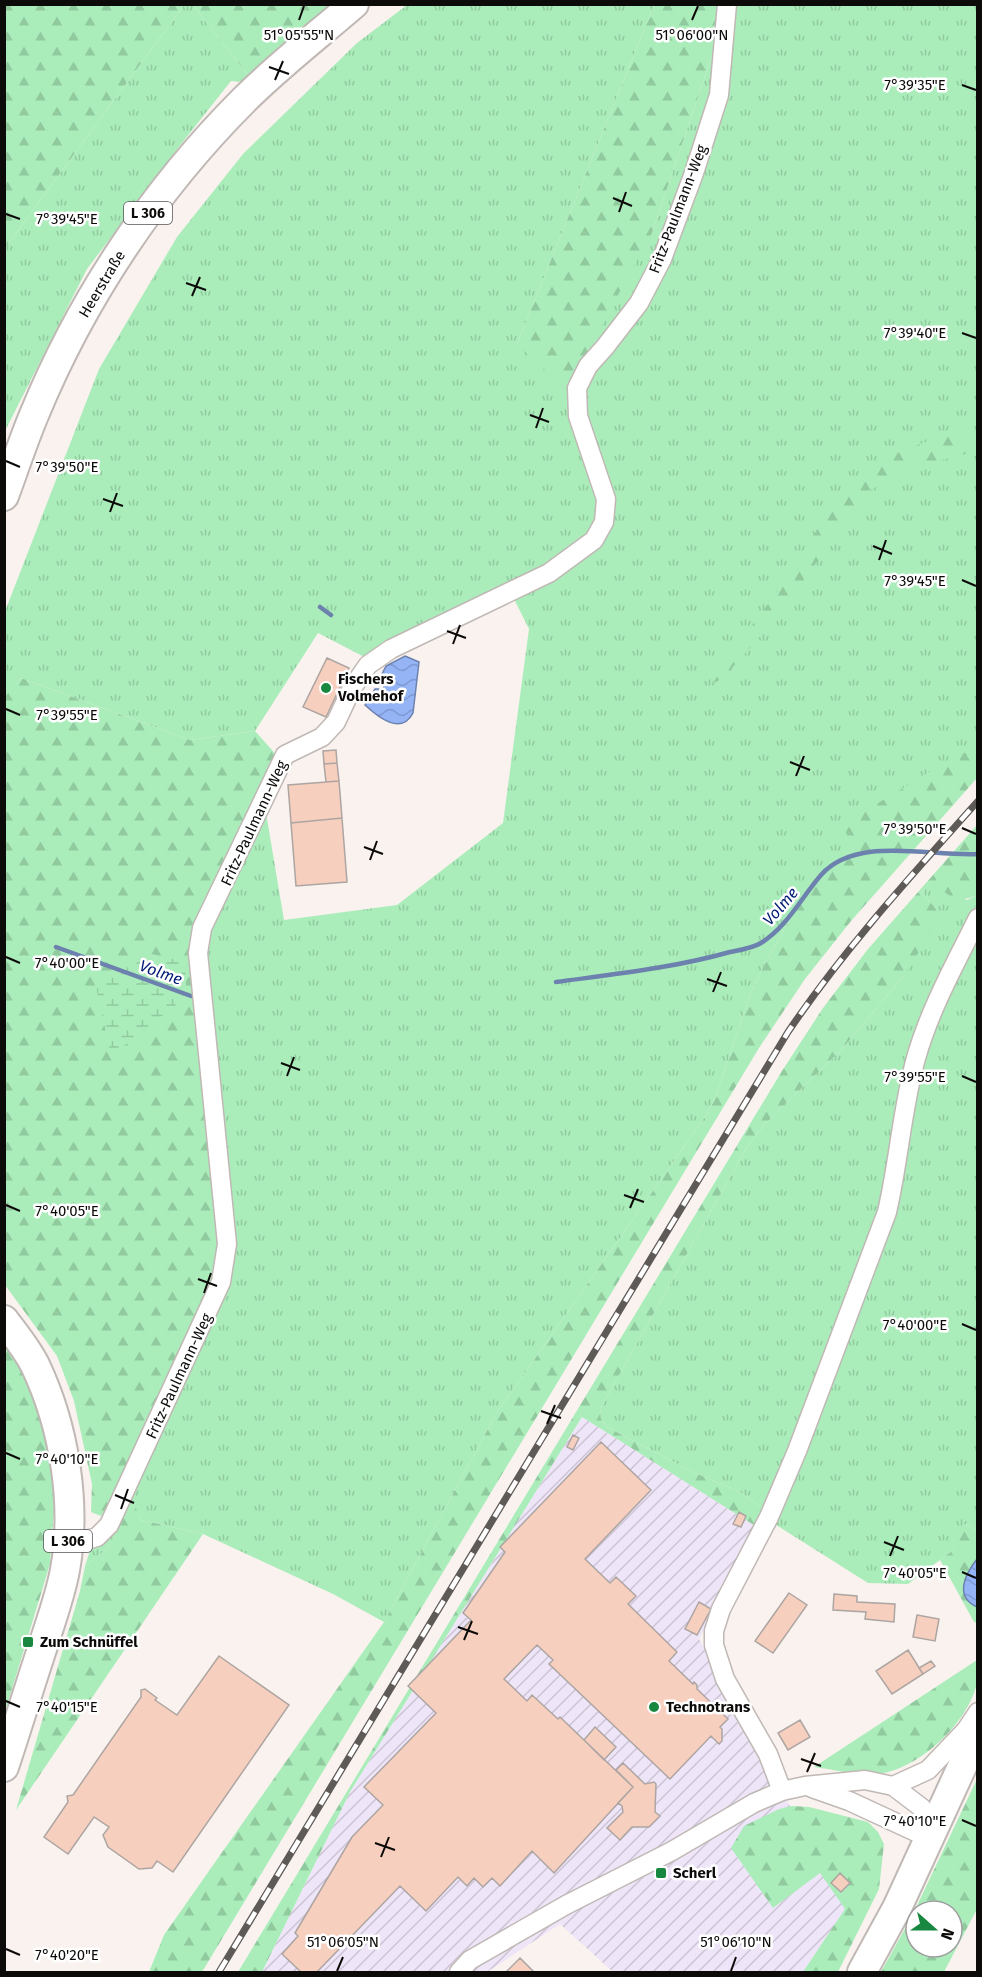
<svg xmlns="http://www.w3.org/2000/svg" width="982" height="1977" font-family="'Fira Sans',sans-serif">
<style>
.industrial{fill:url(#industrial-furrows)}
.grass{fill:url(#grass-tufts)}
.forest{fill:url(#forest-firs);fill-rule:evenodd}
.wetland{fill:url(#wetland-marsh)}
.water{fill:url(#water-waves);stroke:#6c81ae;stroke-width:1.5}
.lines{fill:none;stroke-linecap:round;stroke-linejoin:round}
.stream{stroke:#6c81ae;stroke-width:4.5}
.building{fill:#f7cfbf;stroke:#ada5a2;stroke-width:1.5}
.street-casing{stroke:#c0b8b4;stroke-width:21}
.primary-casing{stroke:#c0b8b4;stroke-width:32}
.street{stroke:#fff;stroke-width:18}
.primary{stroke:#fff;stroke-width:28}
.rail-casing{stroke:#5e5a58;stroke-width:7}
.rail{stroke:#fff;stroke-width:4.5;stroke-dasharray:14;stroke-linecap:butt}
.ticks{fill:none;stroke:#0d0b0a;stroke-width:2}
.poi-dot{fill:#18873f;stroke:#fff;stroke-width:2}
.labels{text-anchor:middle;stroke-width:5;stroke-linejoin:round;paint-order:stroke}
.shield{fill:#fff;stroke:#565454;stroke-width:1.5}
.shield-label{font-size:14px;font-weight:bold;fill:#0d0b0a}
.street-label{font-size:15px;fill:#0d0b0a;stroke:#fff}
.poi-label{font-size:15px;font-weight:bold;fill:#0d0b0a;stroke:#fff;text-anchor:start}
.water-label{font-size:16px;font-style:italic;fill:#001a75;stroke:#fff}
.ticks-label{font-size:15px;text-anchor:middle;fill:#0d0b0a;stroke:#fff;stroke-width:5;stroke-linejoin:round;paint-order:stroke}
</style>
<defs>
<pattern id="industrial-furrows" width="10" height="10" patternUnits="userSpaceOnUse" patternTransform="scale(1.5)"><rect width="10" height="10" fill="#efe5f9"/><path d="M-1 1l2-2M0 10L10 0M9 11l2-2" fill="none" stroke="#ccc3d4"/></pattern>
<pattern id="grass-tufts" width="24" height="20" patternUnits="userSpaceOnUse" patternTransform="scale(1.5)"><rect width="24" height="20" fill="#aaedbb"/><path d="M3 7l-1-3M5 7V3M7 7l1-3M15 17l-1-3M17 17v-4M19 17l1-3" fill="none" stroke="#91ca9f"/></pattern>
<pattern id="forest-firs" width="22" height="20" patternUnits="userSpaceOnUse" patternTransform="scale(1.5)"><rect width="22" height="20" fill="#aaedbb"/><path d="M5 1l3.5 6h-7zM16 11l3.5 6h-7z" fill="#91ca9f"/></pattern>
<pattern id="wetland-marsh" width="20" height="14" patternUnits="userSpaceOnUse" patternTransform="scale(1.5)"><rect width="20" height="14" fill="#aaedbb"/><path d="M1 5h8M5 5V1M11 12h8M15 12V8" fill="none" stroke="#91ca9f"/></pattern>
<pattern id="water-waves" width="16" height="10" patternUnits="userSpaceOnUse" patternTransform="scale(1.5)"><rect width="16" height="10" fill="#94b4f5"/><path d="M0 5q4-4 8 0t8 0" fill="none" stroke="#7e99d1"/></pattern>
</defs>
<rect width="100%" height="100%" fill="#faf2ee"/>
<path class="industrial" d="M 582,1417 L 757,1527 L 699,1639 L 846,1909 L 803,1972 L 613,1972 L 560,1924 L 487,1972 L 262,1972 L 350,1792 Z"/>
<path class="grass" d="M 184,5 L 193,5 L 254,83 L 231,81 L 178,148 L 87,269 L 5,431 L 5,248 Z
M 407,5 L 654,5 L 517,344 L 652,233 L 729,5 L 977,5 L 977,753 L 851,843 L 809,886 L 764,965 L 751,992 L 716,1096 L 705,1117 L 496,1414 L 384,1622 L 333,1594 L 203,1534 L 141,1520 L 133,1502 L 107,1549 L 85,1566 L 91,1547 L 121,1518 L 203,1342 L 206,958 L 216,896 L 263,795 L 284,920 L 397,905 L 503,823 L 529,629 L 513,597 L 376,663 L 318,633 L 255,731 L 190,740 L 21,678 L 5,698 L 4,614 L 99,369 L 177,237 L 243,154 L 357,43 Z
M 932,880 L 967,900 L 977,895 L 977,904 L 931,998 L 877,1218 L 765,1510 L 740,1492 L 693,1472 L 607,1427 L 601,1419 L 600,1409 L 747,1147 L 764,1125 L 842,1049 L 903,977 L 936,909 L 922,892 Z
M 977,934 L 977,1530 L 965,1524 L 956,1548 L 908,1584 L 868,1583 L 773,1523 L 892,1218 L 915,1087 L 928,1040 Z"/>
<path class="forest" d="M 5,4 L 184,5 L 5,248 L 4,5 Z
M 193,5 L 345,5 L 254,83 Z
M 654,5 L 729,5 L 652,233 L 566,390 L 517,344 Z
M 977,432 L 977,451 L 918,466 L 890,479 L 869,491 L 854,509 L 780,614 L 724,677 L 716,682 L 712,681 L 712,677 C 737,644 763,612 787,578 C 804,554 817,527 834,504 C 871,455 919,440 977,432 Z
M 21,678 L 190,740 L 255,731 L 280,759 L 216,896 L 198,1009 L 219,1249 L 213,1288 L 118,1489 L 101,1516 L 91,1512 L 92,1484 L 74,1401 L 57,1356 L 5,1285 L 4,698 Z
M 961,753 L 977,753 L 977,778 L 851,921 L 805,979 L 759,1048 L 202,1972 L 149,1972 L 164,1935 L 384,1622 L 496,1414 L 705,1117 L 716,1096 L 751,992 L 764,965 L 809,886 L 850,843 L 845,830 L 850,820 Z
M 977,825 L 977,895 C 956,905 947,895 932,881 L 922,892 L 936,909 L 937,923 L 903,977 L 842,1049 L 764,1125 L 747,1147 L 600,1409 L 601,1419 L 607,1427 L 693,1472 L 740,1492 L 765,1510 L 757,1527 L 582,1417 L 350,1792 L 262,1972 L 238,1972 L 782,1071 L 823,1008 L 868,949 Z
M 5,1342 L 14,1355 L 49,1433 L 54,1511 L 50,1564 L 5,1712 Z
M 133,1501 L 141,1520 L 203,1534 L 16,1810 L 80,1591 L 85,1566 L 107,1549 Z
M 965,1524 L 977,1530 L 977,1623 L 974,1622 L 940,1560 L 956,1548 L 957,1529 Z
M 977,1660 C 977,1667 979,1676 977,1683 C 969,1720 925,1763 888,1772 C 866,1778 837,1770 814,1767 Z
M 977,1779 L 977,1909 L 944,1972 L 881,1972 L 913,1914 ZM 916,1911 L 952,1911 L 952,1947 L 916,1947 Z
M 792,1806 L 809,1807 L 868,1822 L 878,1832 L 884,1844 L 879,1889 L 838,1972 L 803,1972 L 845,1909 L 820,1873 L 773,1908 L 731,1848 L 744,1826 L 779,1809 Z"/>
<path class="wetland" d="M 139,951 L 186,962 L 186,997 L 111,1056 L 95,982 Z"/>
<path class="water" d="M 405,656 L 419,662 L 413,713 C 401,736 378,717 365,705 L 375,689 L 383,689 L 385,683 L 382,674 L 386,666 Z
M 977,1559 L 977,1607 C 954,1597 965,1574 977,1559 Z"/>
<g class="lines">
<path class="stream" d="M 320,607 L 331,615
M 56,947 L 191,996
M 556,982 C 615,974 673,968 730,952 C 740,950 753,948 761,943 C 787,927 801,898 821,875 C 857,835 930,857 978,854"/>
</g>
<path class="building" d="M 327,658 L 349,668 L 326,717 L 303,707 Z
M 336,750 L 337,763 L 324,764 L 323,751 Z
M 337,763 L 339,781 L 326,782 L 324,764 Z
M 339,781 L 342,818 L 291,823 L 288,785 Z
M 342,818 L 347,882 L 296,886 L 291,823 Z
M 573,1435 L 579,1438 L 573,1450 L 567,1447 Z
M 601,1442 L 651,1490 L 585,1559 L 610,1583 L 616,1577 L 636,1596 L 628,1604 L 677,1652 L 669,1661 L 693,1684 L 694,1682 L 697,1685 L 697,1689 L 728,1719 L 720,1727 L 722,1729 L 722,1741 L 719,1744 L 711,1736 L 670,1779 L 549,1664 L 553,1660 L 537,1645 L 504,1679 L 527,1701 L 532,1695 L 558,1719 L 560,1717 L 633,1787 L 554,1873 L 532,1851 L 500,1886 L 492,1878 L 483,1887 L 474,1878 L 467,1886 L 458,1877 L 426,1911 L 400,1886 L 317,1972 L 301,1972 L 282,1954 L 298,1936 L 295,1933 L 352,1837 L 383,1805 L 364,1787 L 436,1713 L 408,1686 L 471,1620 L 463,1613 L 505,1552 L 500,1547 Z
M 739,1512 L 746,1516 L 741,1527 L 733,1524 Z
M 789,1593 L 807,1605 L 773,1653 L 755,1641 Z
M 834,1594 L 857,1596 L 857,1602 L 895,1604 L 894,1622 L 865,1619 L 866,1612 L 833,1610 Z
M 699,1602 L 711,1609 L 697,1635 L 685,1629 Z
M 917,1615 L 939,1619 L 935,1641 L 913,1637 Z
M 908,1650 L 923,1674 L 892,1694 L 876,1671 Z
M 219,1656 L 289,1705 L 173,1872 L 157,1861 L 152,1868 L 139,1869 L 108,1847 L 103,1835 L 109,1827 L 94,1817 L 68,1854 L 44,1837 L 68,1802 L 67,1796 L 73,1795 L 141,1697 L 141,1690 L 145,1689 L 157,1698 L 155,1700 L 177,1715 Z
M 931,1661 L 935,1666 L 923,1674 L 919,1668 Z
M 800,1720 L 810,1737 L 788,1750 L 778,1733 Z
M 595,1727 L 616,1747 L 604,1760 L 584,1740 Z
M 623,1763 L 645,1784 L 654,1782 L 656,1784 L 655,1812 L 660,1816 L 649,1827 L 632,1827 L 620,1840 L 607,1828 L 623,1812 L 622,1806 L 618,1803 L 633,1787 L 616,1770 Z
M 840,1873 L 850,1883 L 841,1892 L 831,1883 Z
M 520,1958 L 534,1972 L 506,1972 Z"/>
<g class="lines">
<defs>
<path id="street" d="M 68,1545 L 97,1537 L 109,1525 L 221,1282 L 227,1244 L 198,953 L 202,928 L 285,755 L 322,737 L 336,722 L 352,688 L 368,665 L 391,649 L 549,573 L 594,540 L 604,522 L 606,499 L 578,416 L 577,388 L 588,366 L 605,347 L 639,303 L 662,259 L 694,173 L 719,95 L 727,4
M 893,1786 L 928,1770 L 966,1730 L 978,1712
M 812,1788 L 849,1801 L 929,1838
M 782,1791 L 768,1754 L 725,1679 L 714,1645 L 714,1631 L 721,1609 L 769,1517 L 797,1451 L 887,1212 C 899,1161 902,1108 916,1058 C 930,1009 955,964 978,918
M 459,1972 L 470,1960 L 566,1905 L 672,1851 L 754,1803 L 782,1791 L 805,1786 L 865,1780 L 893,1786 L 922,1808 L 929,1838"/>
<path id="primary" d="M 4,496 C 14,469 23,441 34,415 C 82,298 155,189 244,100 C 278,66 317,36 354,4
M 4,1320 C 15,1334 27,1349 35,1365 C 64,1426 77,1503 65,1570 C 60,1597 50,1623 42,1649 C 29,1688 17,1728 4,1767
M 862,1972 L 897,1908 L 978,1732"/>
</defs>
<use href="#street" class="street-casing"/>
<use href="#primary" class="primary-casing"/>
<use href="#street" class="street"/>
<use href="#primary" class="primary"/>
<defs>
<path id="rail" d="M 219,1972 L 788,1032 C 844,949 911,876 978,801"/>
</defs>
<use href="#rail" class="rail-casing"/>
<use href="#rail" class="rail"/>
</g>
<path class="ticks" d="M 299,20 L 304,6M 692,20 L 698,6M 269,67 L 289,74M 275,80 L 283,61M 962,85 L 976,90M 613,198 L 632,206M 619,212 L 626,192M 6,214 L 20,219M 186,283 L 206,290M 192,296 L 200,277M 962,333 L 976,338M 530,415 L 549,422M 536,428 L 543,408M 6,461 L 20,467M 103,499 L 123,506M 110,512 L 117,493M 873,546 L 892,554M 879,560 L 886,540M 962,580 L 976,586M 447,631 L 466,638M 453,644 L 460,625M 6,709 L 20,715M 790,762 L 810,770M 796,776 L 804,756M 962,828 L 976,834M 364,847 L 383,854M 370,860 L 377,841M 6,957 L 20,963M 707,979 L 727,986M 713,992 L 721,972M 281,1063 L 300,1070M 287,1076 L 294,1057M 962,1076 L 976,1082M 624,1195 L 644,1202M 6,1205 L 20,1211M 630,1208 L 638,1189M 198,1279 L 217,1286M 204,1293 L 211,1273M 962,1324 L 976,1330M 541,1411 L 561,1418M 547,1424 L 555,1405M 6,1453 L 20,1459M 115,1495 L 134,1503M 121,1509 L 128,1489M 884,1542 L 904,1550M 890,1556 L 898,1536M 962,1572 L 976,1578M 458,1627 L 478,1634M 464,1640 L 472,1621M 6,1701 L 20,1707M 801,1759 L 821,1766M 807,1772 L 815,1753M 962,1820 L 976,1826M 375,1843 L 395,1850M 381,1857 L 389,1837M 6,1949 L 20,1955M 337,1971 L 343,1957M 731,1971 L 736,1957"/>
<g class="poi-dot">
<circle cx="326" cy="688" r="6"/>
<rect x="22" y="1636" width="12" height="12" rx="3"/>
<circle cx="654" cy="1707" r="6"/>
<rect x="655" y="1867" width="12" height="12" rx="3"/>
</g>
<g class="labels">
<g class="shield">
<rect x="124" y="202" width="48" height="22" rx="4.5"/>
<rect x="44" y="1530" width="48" height="22" rx="4.5"/>
</g>
<g class="shield-label">
<text x="148" y="218">L 306</text>
<text x="68" y="1546">L 306</text>
</g>
<g class="street-label">
<text transform="translate(678 209) rotate(-69)" y="5">Fritz-Paulmann-Weg</text>
<text transform="translate(102 284) rotate(-59)" y="5">Heerstraße</text>
<text transform="translate(254 823) rotate(-65)" y="5">Fritz-Paulmann-Weg</text>
<text transform="translate(179 1376) rotate(-65)" y="5">Fritz-Paulmann-Weg</text>
</g>
<g class="poi-label">
<text x="338" y="684">Fischers<tspan x="338" dy="17">Volmehof</tspan></text>
<text x="40" y="1647">Zum Schnüffel</text>
<text x="666" y="1712">Technotrans</text>
<text x="673" y="1878">Scherl</text>
</g>
<g class="water-label">
<text transform="translate(780 906) rotate(-49)" y="6">Volme</text>
<text transform="translate(161 972) rotate(20)" y="6">Volme</text>
</g>
</g>
<g class="ticks-label">
<text x="299" y="40">51°05'55"N</text>
<text x="692" y="40">51°06'00"N</text>
<text x="915" y="90">7°39'35"E</text>
<text x="67" y="224">7°39'45"E</text>
<text x="915" y="338">7°39'40"E</text>
<text x="67" y="472">7°39'50"E</text>
<text x="915" y="586">7°39'45"E</text>
<text x="67" y="720">7°39'55"E</text>
<text x="915" y="834">7°39'50"E</text>
<text x="67" y="968">7°40'00"E</text>
<text x="915" y="1082">7°39'55"E</text>
<text x="67" y="1216">7°40'05"E</text>
<text x="915" y="1330">7°40'00"E</text>
<text x="67" y="1464">7°40'10"E</text>
<text x="915" y="1578">7°40'05"E</text>
<text x="67" y="1712">7°40'15"E</text>
<text x="915" y="1826">7°40'10"E</text>
<text x="343" y="1947">51°06'05"N</text>
<text x="736" y="1947">51°06'10"N</text>
<text x="67" y="1960">7°40'20"E</text>
</g>
<rect width="982" height="1977" fill="none" stroke="#0d0b0a" stroke-width="12"/>
<g transform="translate(934 1929) rotate(111)"><circle r="28" fill="#ffffff" stroke="#9e9d9d" stroke-width="1.5"/>
<path d="M0-4.5L10 22L0 15L-10 22Z" fill="#18873f"/>
<text y="-9" font-size="16" font-weight="bold" text-anchor="middle" fill="#0d0b0a">N</text>
</g>
</svg>
